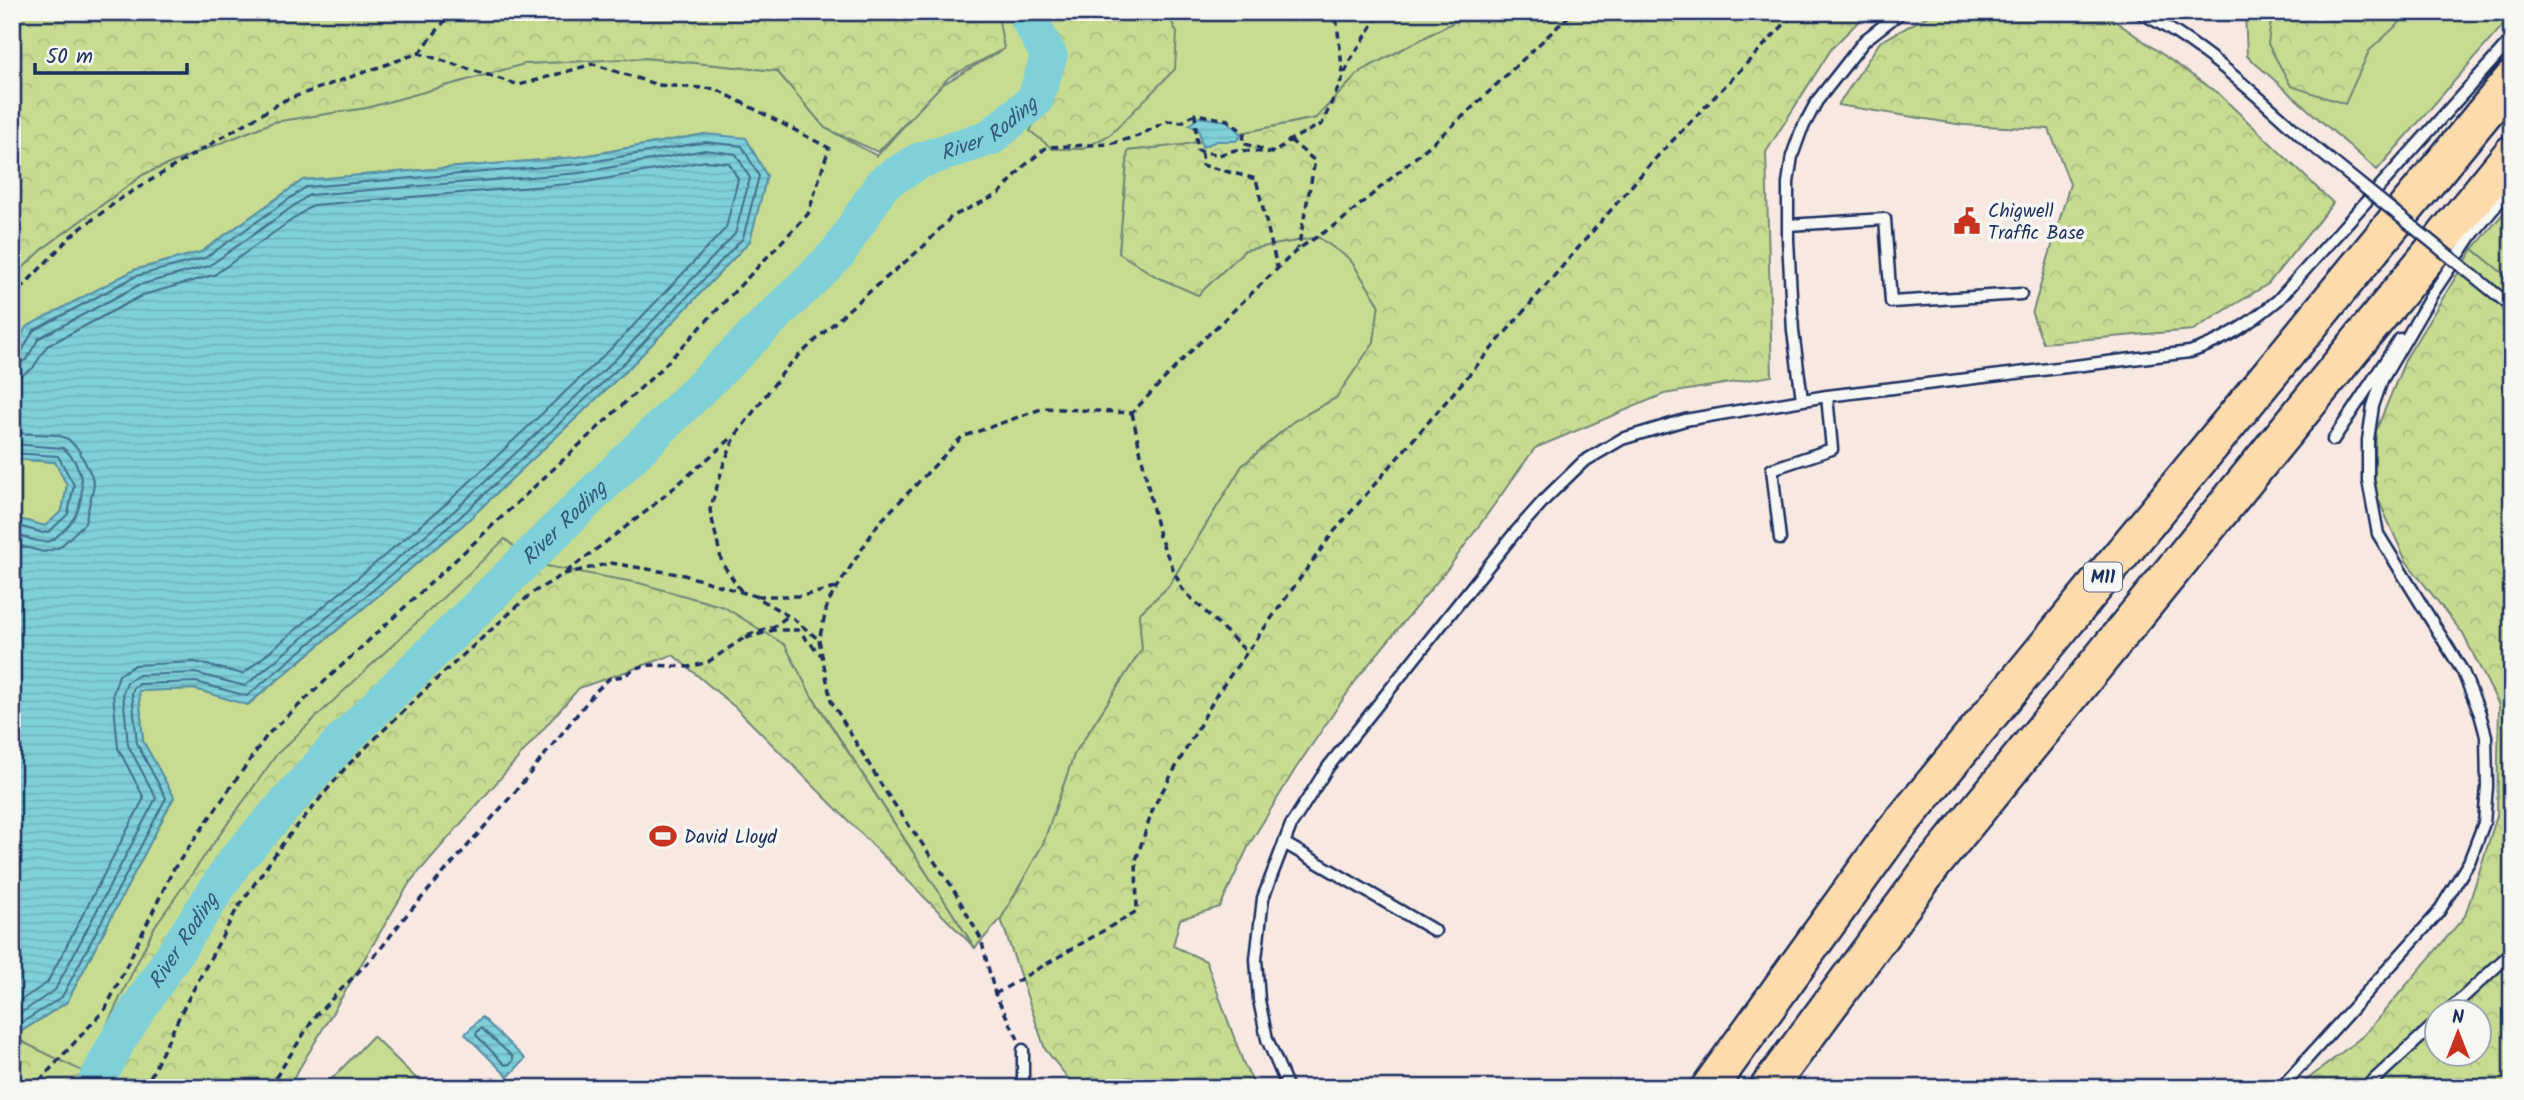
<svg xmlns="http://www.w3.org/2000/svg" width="2524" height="1100" font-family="Kalam,sans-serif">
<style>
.green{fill:#c7dc91;stroke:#718678;stroke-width:2}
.forest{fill:url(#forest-crowns);stroke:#718678;stroke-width:2;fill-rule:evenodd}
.water{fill:url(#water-rules);stroke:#5790a7;stroke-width:2}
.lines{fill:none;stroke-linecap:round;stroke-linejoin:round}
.shore{stroke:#436f8f;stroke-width:2}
.river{stroke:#7fd0d8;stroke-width:37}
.service-casing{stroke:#1b2f5e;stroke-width:15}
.motorway-casing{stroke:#1b2f5e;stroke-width:40}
.path{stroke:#1b2f5e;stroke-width:3.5;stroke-dasharray:7 5;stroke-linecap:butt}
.service{stroke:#f6f6f2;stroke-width:10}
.motorway{stroke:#fedbac;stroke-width:35}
.service-bridge-casing{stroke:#1b2f5e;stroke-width:15;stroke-linecap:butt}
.service-bridge{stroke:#f6f6f2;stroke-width:10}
.labels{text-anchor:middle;stroke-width:7;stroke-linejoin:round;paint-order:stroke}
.shield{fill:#f6f6f2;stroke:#5d6b8a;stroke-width:2}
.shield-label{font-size:18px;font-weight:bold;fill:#1b2f5e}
.poi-label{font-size:19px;fill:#1b2f5e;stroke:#f6f6f2;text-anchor:start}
.water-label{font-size:21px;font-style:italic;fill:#34577c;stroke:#f6f6f2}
</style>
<defs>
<pattern id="forest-crowns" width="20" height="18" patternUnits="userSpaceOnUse" patternTransform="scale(1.75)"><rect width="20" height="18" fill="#c7dc91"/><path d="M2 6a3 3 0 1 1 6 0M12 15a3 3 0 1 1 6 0" fill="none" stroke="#aabd7f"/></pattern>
<pattern id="water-rules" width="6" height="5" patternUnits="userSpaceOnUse" patternTransform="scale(1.75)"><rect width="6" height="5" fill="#7fd0d8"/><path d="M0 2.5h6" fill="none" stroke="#6db3bc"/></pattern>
</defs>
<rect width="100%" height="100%" fill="#f7e9e2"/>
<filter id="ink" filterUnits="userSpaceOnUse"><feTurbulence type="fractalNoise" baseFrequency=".0143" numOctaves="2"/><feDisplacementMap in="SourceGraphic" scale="14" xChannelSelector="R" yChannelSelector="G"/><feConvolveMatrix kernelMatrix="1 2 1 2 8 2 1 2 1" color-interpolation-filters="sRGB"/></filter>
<g filter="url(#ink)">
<path class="green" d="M 993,12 L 1038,12 L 1057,53 L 1177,34 L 1167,12 L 1473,12 L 1361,71 L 1316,118 L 1182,145 L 1128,151 L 1119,253 L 1198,295 L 1245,250 L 1318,237 L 1350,259 L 1379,304 L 1374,342 L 1336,398 L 1294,421 L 1242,466 L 1168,587 L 1139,614 L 1142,649 L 1074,755 L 1043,844 L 1001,919 L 975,948 L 815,700 L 548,566 L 535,564 L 505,539 L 155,926 L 84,1073 L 13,1037 L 67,1002 L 174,797 L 143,741 L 139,691 L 195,689 L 248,705 L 464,524 L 633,364 L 750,241 L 705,134 L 578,157 L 303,180 L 201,252 L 134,270 L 12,355 L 12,278 L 45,247 L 144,174 L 273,122 L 366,108 L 524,64 L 645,58 L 777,71 L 825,128 L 877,156 L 940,86 L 1004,49 Z
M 2245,12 L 2512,12 L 2512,15 L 2377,170 L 2247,56 Z
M 2512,203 L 2512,281 L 2473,249 Z
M 12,459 L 55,462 L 67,485 L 62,511 L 45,526 L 12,517 Z
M 373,1036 L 426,1088 L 323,1088 Z"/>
<path class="forest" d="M 12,12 L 995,12 L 998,15 L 1004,49 L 949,77 L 878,152 L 825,128 L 777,71 L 645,58 L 524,64 L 366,108 L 273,122 L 144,174 L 45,247 L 12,278 Z
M 1039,12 L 1167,12 L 1177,33 L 1175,69 L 1111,134 L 1083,149 L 1053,149 L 1030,131 L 1048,96 L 1057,53 Z
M 1473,12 L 1868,12 L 1832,48 L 1766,152 L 1772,376 L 1664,394 L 1535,448 L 1450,566 L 1359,676 L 1296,768 L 1249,845 L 1220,907 L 1180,919 L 1173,946 L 1206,961 L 1245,1067 L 1257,1088 L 1076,1088 L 1045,1049 L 1001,919 L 1043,844 L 1074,755 L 1142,649 L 1139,614 L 1168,587 L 1242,466 L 1294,421 L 1336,398 L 1374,342 L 1379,304 L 1350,259 L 1318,237 L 1245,250 L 1198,295 L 1157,277 L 1119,253 L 1128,151 L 1182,145 L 1316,118 L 1361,71 Z
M 1935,12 L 2102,12 L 2219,94 L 2333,203 L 2268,284 L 2193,330 L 2043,343 L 2032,314 L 2070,184 L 2049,129 L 1963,125 L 1838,105 L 1880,42 Z
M 2272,12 L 2411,12 L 2369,51 L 2345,104 L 2291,86 L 2268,44 Z
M 2473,249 L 2512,281 L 2512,1088 L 2303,1088 L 2303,1083 L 2364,1035 L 2465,916 L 2497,816 L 2499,705 L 2463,634 L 2406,561 L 2374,490 L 2376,431 L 2406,358 ZM 2436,1012 L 2478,1012 L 2478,1054 L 2436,1054 Z
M 505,539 L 535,564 L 639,583 L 724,607 L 785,645 L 811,695 L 975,948 L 736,708 L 673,655 L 579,688 L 410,882 L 289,1086 L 284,1088 L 12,1088 L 12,1037 L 84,1072 L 155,926 L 277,754 Z"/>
<path class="water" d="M 1199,117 L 1227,121 L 1242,135 L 1236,141 L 1217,141 L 1202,147 L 1199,130 L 1189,125 Z
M 705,134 L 746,138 L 767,176 L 750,241 L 633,364 L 464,524 L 247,705 L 195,689 L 139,691 L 143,741 L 174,797 L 67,1002 L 12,1037 L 12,517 L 45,526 L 62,511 L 67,485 L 55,462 L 12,459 L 12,355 L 26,327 L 134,270 L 201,252 L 303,180 L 578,157 Z
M 482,1017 L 525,1059 L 508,1077 L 465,1034 Z"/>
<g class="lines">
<path class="shore" d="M 12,356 L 21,353 L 33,331 L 136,276 L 205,258 L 306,187 L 579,164 L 705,142 L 742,146 L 759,176 L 743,238 L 628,359 L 459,518 L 247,696 L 196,682 L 140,684 L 134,687 L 132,693 L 137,744 L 166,798 L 62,997 L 12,1029
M 12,365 L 26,360 L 39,338 L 139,285 L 209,266 L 309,195 L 580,173 L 705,150 L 736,154 L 750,178 L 735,234 L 622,353 L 453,512 L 245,686 L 195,673 L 139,675 L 127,682 L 123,693 L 128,745 L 156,798 L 55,990 L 12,1019
M 12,376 L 24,374 L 33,368 L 47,346 L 143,295 L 214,275 L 313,205 L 581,183 L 706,161 L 729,163 L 738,179 L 726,228 L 615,345 L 446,504 L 243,674 L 195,662 L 135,665 L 119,675 L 113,694 L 118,748 L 144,798 L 47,983 L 12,1006
M 12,433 L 57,435 L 68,439 L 78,449 L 91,474 L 94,485 L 85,523 L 60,547 L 44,552 L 12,544
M 12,444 L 63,448 C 89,470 87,509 63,531 C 59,534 55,539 50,541 C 39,544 23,536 12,533
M 12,453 L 58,456 L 74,485 L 68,514 L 50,531 L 43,533 L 12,524
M 481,1028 L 513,1057 L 513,1061 L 510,1064 L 505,1065 L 477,1036 L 476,1033 Z"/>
<path class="river" id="s1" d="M 93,1088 L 118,1040 L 235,861 L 342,741 L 838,253 L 883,183 L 919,161 L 991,137 L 1035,100 L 1049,56 L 1025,12"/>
<defs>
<path id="service" d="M 2139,12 C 2203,44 2255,94 2308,142
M 1788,225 L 1885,219 L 1891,302 L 2021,294
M 1802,399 L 1793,331 L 1788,240 L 1788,183 L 1792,156 L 1801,131 L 1817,101 L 1865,40 L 1901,12
M 2333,440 L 2400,339
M 1780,539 L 1772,469 L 1832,449 L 1827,396
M 1284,843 L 1435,931
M 2447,1012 L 2512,952
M 1023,1050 L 1023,1088
M 1288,1088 L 1267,1039 L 1259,1000 L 1256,959 L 1263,898 L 1291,825 L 1328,767 L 1513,535 L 1546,498 L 1583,462 L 1622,439 L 1685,420 L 1827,396 L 2190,352 C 2224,341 2250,323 2278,300 L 2512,39
M 2285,1088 L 2287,1081 L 2438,913 L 2469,862 L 2484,823 L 2487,786 L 2486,736 L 2480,714 L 2463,672 L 2378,534 L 2368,480 L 2368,440 L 2373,406 L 2382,380 L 2431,296 L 2472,235 L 2512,186
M 2365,1088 L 2436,1023"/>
<path id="motorway" d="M 1709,1088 L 1891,835 L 2512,79
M 1768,1088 L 1933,865 L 2512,153"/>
</defs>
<use href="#service" class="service-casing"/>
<use href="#motorway" class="motorway-casing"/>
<path class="path" d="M 1325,12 L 1337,23 L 1343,75
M 419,53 L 452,12
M 1290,140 L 1315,161 L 1298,249
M 1202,152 L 1202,165 L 1256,179 L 1277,267
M 1274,153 L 1243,143 L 1244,133 L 1228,120 L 1195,114 L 1197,150 L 1219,155 L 1235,150 L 1274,153 L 1290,140 L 1322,124 L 1351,59 L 1381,12
M 12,298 L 72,235 L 123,197 L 206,147 L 285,100 L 419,53 L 519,85 L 593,64 L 658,85 L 716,89 L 829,148 L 808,214 L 660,370 L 268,734 L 173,870 L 106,1008 L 34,1087
M 1132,413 L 1159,536 L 1182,589 L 1247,652
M 566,572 L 648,510 L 734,436
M 741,591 L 722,563 L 710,510 L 724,463 L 736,435 L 787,367 L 848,310 L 924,246 L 951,217 L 999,194 L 1024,166 L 1047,147 L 1110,144 L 1138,136 L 1167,121 L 1182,122 L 1195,114
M 757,596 L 801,596 L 836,588
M 746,638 L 774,630 L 798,630 L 821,655
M 995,994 L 1137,911 L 1136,860 L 1154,806 L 1217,694 L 1332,534 L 1653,161 L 1796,12
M 1018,1039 L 995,994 L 981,939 L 951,885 L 885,791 L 831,701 L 819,640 L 828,602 L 878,524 L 962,437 L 1044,408 L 1132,413 L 1187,355 L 1298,249 L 1340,222 L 1457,122 L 1573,12
M 12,1072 L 34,1087
M 145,1088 L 185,1005 L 237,909 L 283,843 L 347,766 L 431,684 L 532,593 L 564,574 L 611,563 L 684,575 L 755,596 L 795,620 L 819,640
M 269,1088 L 316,1015 L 379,951 L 404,918 L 515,792 L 595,692 L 610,678 L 624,676 L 635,668 L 652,665 L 689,667 L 708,662 L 750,634 L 775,626 L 788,616"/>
<use href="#service" class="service"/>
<use href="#motorway" class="motorway"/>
<defs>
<path id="service-bridge" d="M 2308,142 L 2512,307"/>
</defs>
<use href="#service-bridge" class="service-bridge-casing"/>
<use href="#service-bridge" class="service-bridge"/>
</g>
</g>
<defs>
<symbol id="civic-bare" viewBox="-9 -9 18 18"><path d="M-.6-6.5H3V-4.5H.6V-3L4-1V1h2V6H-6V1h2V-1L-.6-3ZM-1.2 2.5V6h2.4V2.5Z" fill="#c8321e" stroke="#f6f6f2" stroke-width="2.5" paint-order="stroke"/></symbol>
<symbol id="stadium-bare" viewBox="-9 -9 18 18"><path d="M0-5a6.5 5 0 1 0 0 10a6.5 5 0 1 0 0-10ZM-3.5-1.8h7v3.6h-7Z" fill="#c8321e" stroke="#f6f6f2" stroke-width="2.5" paint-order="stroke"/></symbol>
</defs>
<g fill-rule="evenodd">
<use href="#civic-bare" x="1948" y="202" width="38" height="38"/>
<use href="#stadium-bare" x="644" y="817" width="38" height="38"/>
</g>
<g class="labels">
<rect class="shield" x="2084" y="562.5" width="38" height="29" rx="5"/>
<g class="shield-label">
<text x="2103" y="583">M11</text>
</g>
<g class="poi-label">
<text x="1988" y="217">Chigwell<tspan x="1988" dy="22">Traffic Base</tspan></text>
<text x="684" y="843">David Lloyd</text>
</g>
<g class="water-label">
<text dy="7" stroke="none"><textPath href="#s1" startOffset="1328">River Roding</textPath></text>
<text dy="7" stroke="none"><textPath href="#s1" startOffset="740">River Roding</textPath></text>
<text dy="7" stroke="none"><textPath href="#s1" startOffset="173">River Roding</textPath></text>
</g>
</g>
<rect width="2524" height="1100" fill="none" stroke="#f6f6f2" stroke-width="42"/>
<rect x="21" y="21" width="2482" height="1058" fill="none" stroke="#1b2f5e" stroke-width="2.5" filter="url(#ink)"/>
<g transform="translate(2458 1033)"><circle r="33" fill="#f6f6f2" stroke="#9ea6b7" stroke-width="2"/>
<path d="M0-5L12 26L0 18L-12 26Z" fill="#c8321e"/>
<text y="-10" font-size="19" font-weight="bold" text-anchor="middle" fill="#1b2f5e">N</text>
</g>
<path d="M35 63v10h152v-10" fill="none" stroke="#1b2f5e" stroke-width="3.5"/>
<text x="46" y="63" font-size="21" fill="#1b2f5e" stroke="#f6f6f2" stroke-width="5" paint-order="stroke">50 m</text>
</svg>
